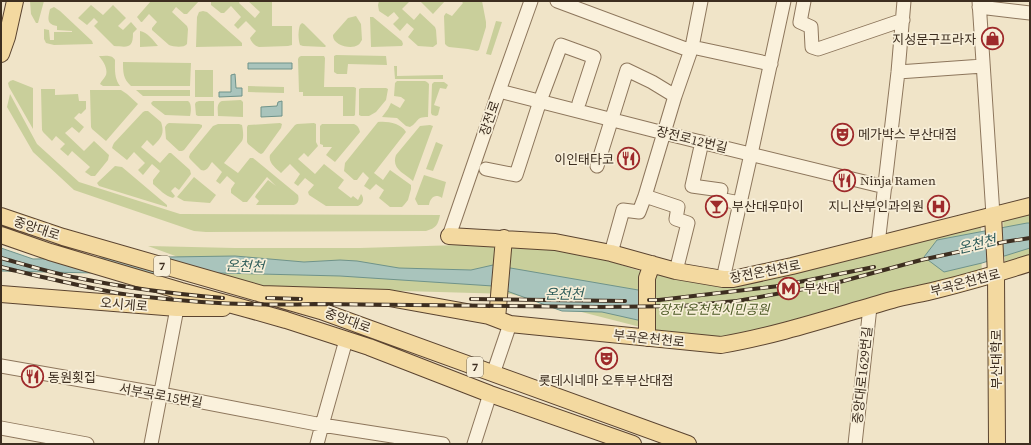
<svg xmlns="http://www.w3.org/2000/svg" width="1031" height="445" font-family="'Source Serif 4','Noto Sans KR',serif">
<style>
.green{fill:#c9cf9b}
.water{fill:#a9c4bc;stroke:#6f938a}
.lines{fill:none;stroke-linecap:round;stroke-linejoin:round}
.minor-casing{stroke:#8d765c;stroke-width:15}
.major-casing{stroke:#5b4430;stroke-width:18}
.minor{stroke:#faf1dc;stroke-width:13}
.major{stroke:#f3d9a0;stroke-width:16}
.rail-casing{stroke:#3d2e20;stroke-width:4}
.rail{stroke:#f7eed8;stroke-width:2.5;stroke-dasharray:8;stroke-linecap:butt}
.labels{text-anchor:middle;stroke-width:3.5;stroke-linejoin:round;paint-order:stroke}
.shield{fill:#f7eed8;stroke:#756857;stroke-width:1}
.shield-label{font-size:12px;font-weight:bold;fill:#3d2e20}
.poi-label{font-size:13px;fill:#3d2e20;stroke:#f7eed8;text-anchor:start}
.street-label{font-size:13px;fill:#3d2e20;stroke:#f7eed8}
.park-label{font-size:13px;font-style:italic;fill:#4d5a26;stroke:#f7eed8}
.water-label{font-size:14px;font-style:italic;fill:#2f5d5a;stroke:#f7eed8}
</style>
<rect width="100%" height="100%" fill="#f0e4c8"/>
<path class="green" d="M 30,1 L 44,1 L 38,23 L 36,23 L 31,14 Z
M 151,1 L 199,1 L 187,14 L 184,14 L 176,7 L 172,12 L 187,26 L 188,29 L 187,44 C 184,48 174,47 169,45 L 152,30 L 152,28 L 157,22 L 149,14 L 142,22 L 141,22 L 137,17 Z
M 211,1 L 240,1 L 239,3 L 255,18 L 260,12 L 248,1 L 272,1 L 272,26 L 292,26 L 292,45 L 288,46 L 259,47 C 255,46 251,42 250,38 L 256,31 L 246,21 L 238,29 L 234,25 L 241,17 L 231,6 L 224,13 L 221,13 L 211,5 Z
M 379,1 L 410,1 L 402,9 L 414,20 L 420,13 L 435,27 L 436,30 L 437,44 L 433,47 L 418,46 L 408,37 L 414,29 L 407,23 L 400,31 L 393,24 L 399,18 L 394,12 L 388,17 L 379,11 L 378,5 Z
M 420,1 L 445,1 L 433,14 Z
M 461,1 L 482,1 L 486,22 L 486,27 L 479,50 L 477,51 L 468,49 L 449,47 L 447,46 L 445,44 L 444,16 L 446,13 L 452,16 L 463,3 Z
M 91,5 L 103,15 L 113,5 L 126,18 L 118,26 L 123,30 L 131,22 L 137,29 L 133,33 C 133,49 128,47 114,46 L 94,26 L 98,22 L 94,18 L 87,25 L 78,18 Z
M 54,7 L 60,11 L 92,41 L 93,44 L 54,45 L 46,43 L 44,39 L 44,29 L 49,30 L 50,40 L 54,40 L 54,32 L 72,32 L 72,31 L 57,30 L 57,26 C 46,24 48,18 50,9 Z
M 203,11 L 207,12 L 240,41 L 242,43 L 242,46 L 196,47 L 197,17 L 199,12 Z
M 356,16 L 361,24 L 362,40 C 361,41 360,44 358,45 C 351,50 332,45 333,35 L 348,18 Z
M 370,17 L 373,17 L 402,41 L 403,44 L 402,46 L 371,47 Z
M 496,21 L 502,22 L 491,55 L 486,54 Z
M 302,23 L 304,24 L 326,46 L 325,47 L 303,46 L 300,45 C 298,39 298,31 300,25 Z
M 140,31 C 147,32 154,41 158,46 L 140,47 Z
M 336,55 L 386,56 L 387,65 L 348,64 L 347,74 L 337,74 L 334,72 L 334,56 Z
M 99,56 C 104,56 112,54 115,60 C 115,69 114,78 120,86 L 103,86 L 100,84 C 101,81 104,79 106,75 C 108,68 103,61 99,56 Z
M 301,56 L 324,56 L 325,58 L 324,87 L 354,87 L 356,88 L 355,115 L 354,116 L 343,116 L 343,96 L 303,96 L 303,92 L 299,92 L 298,59 L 299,57 Z
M 123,62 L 191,63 L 190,86 L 131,86 C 123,79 123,72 123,62 Z
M 394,66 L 397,66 L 397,76 L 443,75 L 443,79 L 395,79 Z
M 195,70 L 213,70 L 213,97 L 195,97 Z
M 13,80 L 33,88 L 33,129 L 9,87 L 8,83 L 10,81 Z
M 397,81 L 425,81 L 427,82 L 429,84 L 428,117 C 415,117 419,122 410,127 L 406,126 L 397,118 L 382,117 L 388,109 L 391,103 L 400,108 L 405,100 L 401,97 L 394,96 L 395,83 Z
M 434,82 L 444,82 L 448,85 L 446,89 L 440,88 L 434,105 L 440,107 L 438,115 L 436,116 L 432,115 L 431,113 L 432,84 Z
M 248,86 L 284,87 L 284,93 L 248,92 Z
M 361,88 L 386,88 L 388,89 L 386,100 L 376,112 L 369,116 L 361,116 L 359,115 L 359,89 Z
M 55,89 L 55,95 L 78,94 L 79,101 L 86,101 L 86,109 L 81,114 L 79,113 L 74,118 L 84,127 L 79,133 L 72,127 L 65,133 L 84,151 L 94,141 L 109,155 L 108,160 L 95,176 L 91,176 L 85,172 L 90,167 L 72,151 L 68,156 L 60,149 L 65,144 L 56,136 L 52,141 L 43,132 L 42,130 L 41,89 Z
M 90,90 L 121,90 L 127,94 L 138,104 L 106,141 L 92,129 L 91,127 Z
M 136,90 L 190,90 L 190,96 L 143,96 Z
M 10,94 L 37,144 L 79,182 L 180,214 L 440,215 C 438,225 436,228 426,231 L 206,232 L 194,231 L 74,190 L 33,152 L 7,107 Z
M 241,100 L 243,102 L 243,117 L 218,116 C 218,111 216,103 222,101 Z
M 153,101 L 188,101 C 192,103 191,112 190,116 L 165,115 L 152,105 L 151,103 Z
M 199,101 L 214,101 L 214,116 L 198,116 L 196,115 L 195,104 L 196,102 Z
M 145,111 L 148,111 L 161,122 C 165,134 161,138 153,146 L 147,140 L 141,147 L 160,163 L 169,153 L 171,153 L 190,170 L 191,174 L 179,190 L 175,187 L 171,191 L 175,196 L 173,198 C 165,196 159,189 153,184 L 153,180 L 160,171 L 152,164 L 143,175 L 138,170 L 145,163 L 134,152 L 127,160 L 112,148 L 113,145 L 114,143 L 143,112 Z
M 378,122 C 387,121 401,123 406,132 L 374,173 L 383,180 L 390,170 L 411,185 L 411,189 L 408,200 L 404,205 L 402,207 L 390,207 L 379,198 L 384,190 L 376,184 L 370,190 L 364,186 L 369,178 L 363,172 L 357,180 L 354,180 L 344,171 L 345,163 Z
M 169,123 L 199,124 L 202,125 L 202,127 L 184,150 L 182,151 L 179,151 L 166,139 L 165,127 L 167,124 Z
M 280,123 L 282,124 L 281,128 L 263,153 L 261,154 L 259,153 L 248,144 L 247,142 L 247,127 L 248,125 Z
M 314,123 L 316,124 L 316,142 L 318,146 L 308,157 L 304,153 L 298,159 L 315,174 L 324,164 L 344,180 L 338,188 L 351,198 L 353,196 L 358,200 L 361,194 C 365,199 363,204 358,206 L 326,206 L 309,195 L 308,192 L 314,185 L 305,178 L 298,186 L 294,183 L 300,174 L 290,164 L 281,173 C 276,168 268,163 270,155 L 295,125 L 297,124 Z
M 218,124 L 239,124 L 242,125 C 243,130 244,137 242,141 L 224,163 L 238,173 L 250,158 L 253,158 L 298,195 C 299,199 299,203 294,205 L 256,205 L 259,201 L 255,197 L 256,195 L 260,199 L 256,195 L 268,180 L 276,186 L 267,177 L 247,202 L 243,202 L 231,193 L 231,189 L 235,183 L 227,176 L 220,184 L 216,181 L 222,172 L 212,162 C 209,166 207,172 201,170 L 190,159 L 189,157 L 190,154 L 213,126 Z
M 322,124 L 354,124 C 358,126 359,128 360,132 L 335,162 L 326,155 L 332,147 L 323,147 L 323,145 L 320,144 L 320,126 Z
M 430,125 L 433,126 L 413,181 C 404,173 391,169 396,155 L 420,126 Z
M 436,142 L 443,145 L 433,171 L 426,169 Z
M 115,166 L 122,167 L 167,205 L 167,207 L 99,186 L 97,183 Z
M 424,175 L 446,182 L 442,198 C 435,193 430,198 429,205 L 418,205 L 415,199 Z
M 194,177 L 216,195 L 210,203 L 184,201 L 177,197 Z
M 1030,209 L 1030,258 L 1006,265 L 1005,262 L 1003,218 Z
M 981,224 L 981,254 L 982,273 L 864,303 L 715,339 L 660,332 L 511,294 L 260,287 L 148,246 L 235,248 L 360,248 L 459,245 L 493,245 L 575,250 L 643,272 L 712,279 Z"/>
<path class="water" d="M 248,63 L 292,63 L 292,69 L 248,69 Z
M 235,74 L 236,88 L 242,88 L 242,96 L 219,97 L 219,92 L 231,92 L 231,75 Z
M 282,101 L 282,116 L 261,117 L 261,107 L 277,106 L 278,102 Z
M 1027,223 L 1030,223 L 1030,248 L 982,263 L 944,272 L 924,257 L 937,240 Z
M 1,248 L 33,259 L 235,256 L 304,262 L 340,260 L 357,261 L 399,268 L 471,270 L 493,265 L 644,291 L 642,321 L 602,312 L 562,311 L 493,286 L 340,276 L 220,273 L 141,274 L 1,271 Z"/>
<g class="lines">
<defs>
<path id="minor" d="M 557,1 L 686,49 L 692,47 L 771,64
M 804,1 L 800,22 L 811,27 L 812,47 L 818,49 L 903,20
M 979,1 L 993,215
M 979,7 L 1030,13
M 898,72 L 983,66
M 499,91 L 664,133 L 885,187
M 702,142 L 692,186 L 721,190 L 719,199 L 740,203
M 597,166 L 627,70 L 652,82 L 675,96
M 486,169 L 516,175 L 540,101 L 561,45 L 594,57 L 579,103
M 645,196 L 678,207 L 676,219 L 688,223 L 676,271
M 449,236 L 499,91 L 531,1
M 878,244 L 898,72 L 904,1
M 611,253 L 623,210 L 639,212 L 645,196 L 675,96 L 692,47 L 701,1
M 723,279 L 751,154 L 784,1
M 1,366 L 161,394 L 322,425 L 443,444
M 493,374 L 510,324
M 1,428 L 87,444
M 151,444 L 179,298
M 317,444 L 322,425 L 346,340
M 474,444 L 490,394
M 855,444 L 870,307"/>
<path id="major" d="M 1,54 L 7,37 L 15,1
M 993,215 L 996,274 L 997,444
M 1,216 L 63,237 L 321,311 L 688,444
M 1,235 L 50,252 L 181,291 L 247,309 L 286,320 L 369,347 L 490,394 L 633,444
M 449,236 L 555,242 L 611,253 L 676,271 L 723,279 L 733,279 L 792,266 L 1030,206
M 1,294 L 177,308 L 223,308
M 261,294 L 389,298 L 489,316 L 510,324 L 721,345 C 779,335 835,316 892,300 C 906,296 921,294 936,290 C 968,282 999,273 1030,263
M 497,319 L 504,238
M 647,338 L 647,278 L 652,264"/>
</defs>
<use href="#minor" class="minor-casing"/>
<use href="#major" class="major-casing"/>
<use href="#minor" class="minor"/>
<use href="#major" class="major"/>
<defs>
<path id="rail" d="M 1,258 C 26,265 52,273 78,278 C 126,288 174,294 223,298
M 1,267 C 27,274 52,279 78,285 C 98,289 118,294 138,296 C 197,303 256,306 315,304 L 602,307 L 682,306 L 737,301 L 832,284 L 921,260 L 1004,242 L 1030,238
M 267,298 L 301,299
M 471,299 L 625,301
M 649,300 L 659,300 L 779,286 L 874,267"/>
</defs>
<use href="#rail" class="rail-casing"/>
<use href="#rail" class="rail"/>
</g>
<defs>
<symbol id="shop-ring" viewBox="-11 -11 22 22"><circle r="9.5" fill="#f7eed8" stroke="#9e2a2b" stroke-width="1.5"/><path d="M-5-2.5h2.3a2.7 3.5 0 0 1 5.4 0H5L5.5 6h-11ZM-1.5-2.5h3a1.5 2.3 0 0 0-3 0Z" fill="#9e2a2b"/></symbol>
<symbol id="theatre-ring" viewBox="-11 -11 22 22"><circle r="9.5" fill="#f7eed8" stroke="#9e2a2b" stroke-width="1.5"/><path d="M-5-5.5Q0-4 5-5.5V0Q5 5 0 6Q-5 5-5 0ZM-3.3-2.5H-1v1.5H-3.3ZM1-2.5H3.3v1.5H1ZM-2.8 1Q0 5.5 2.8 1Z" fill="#9e2a2b"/></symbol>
<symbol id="restaurant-ring" viewBox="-11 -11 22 22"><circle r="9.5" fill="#f7eed8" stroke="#9e2a2b" stroke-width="1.5"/><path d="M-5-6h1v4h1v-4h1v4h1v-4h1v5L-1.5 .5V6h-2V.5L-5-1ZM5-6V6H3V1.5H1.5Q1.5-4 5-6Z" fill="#9e2a2b"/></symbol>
<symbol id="bar-ring" viewBox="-11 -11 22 22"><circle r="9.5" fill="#f7eed8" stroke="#9e2a2b" stroke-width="1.5"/><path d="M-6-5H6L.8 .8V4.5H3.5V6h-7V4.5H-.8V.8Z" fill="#9e2a2b"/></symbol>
<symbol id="hospital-ring" viewBox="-11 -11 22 22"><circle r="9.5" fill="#f7eed8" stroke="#9e2a2b" stroke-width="1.5"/><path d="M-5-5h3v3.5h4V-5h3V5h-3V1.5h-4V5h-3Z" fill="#9e2a2b"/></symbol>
<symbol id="metro-ring" viewBox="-11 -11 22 22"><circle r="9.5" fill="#f7eed8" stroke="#9e2a2b" stroke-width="1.5"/><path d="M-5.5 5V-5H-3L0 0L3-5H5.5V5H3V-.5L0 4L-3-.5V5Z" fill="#9e2a2b"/></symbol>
</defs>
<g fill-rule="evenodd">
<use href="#shop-ring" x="980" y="26" width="25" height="25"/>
<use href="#theatre-ring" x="830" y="122" width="25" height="25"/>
<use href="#restaurant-ring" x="616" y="146" width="25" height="25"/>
<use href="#restaurant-ring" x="832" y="168" width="25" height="25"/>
<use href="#bar-ring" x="704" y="194" width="25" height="25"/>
<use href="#hospital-ring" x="926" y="194" width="25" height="25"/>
<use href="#metro-ring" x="776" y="276" width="25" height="25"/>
<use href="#theatre-ring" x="594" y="346" width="25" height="25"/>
<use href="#restaurant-ring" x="20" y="364" width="25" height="25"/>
</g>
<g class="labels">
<g class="shield">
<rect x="154" y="256" width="16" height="20" rx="3"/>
<rect x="467" y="357" width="16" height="20" rx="3"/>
</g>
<g class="shield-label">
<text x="162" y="270">7</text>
<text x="475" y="371">7</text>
</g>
<g class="poi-label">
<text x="976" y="44" text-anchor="end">지성문구프라자</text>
<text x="858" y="139">메가박스 부산대점</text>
<text x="614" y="164" text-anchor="end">이인태타코</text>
<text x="860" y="185">Ninja Ramen</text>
<text x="732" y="211">부산대우마이</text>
<text x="924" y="211" text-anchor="end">지니산부인과의원</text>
<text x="804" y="293">부산대</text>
<text x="48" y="382">동원횟집</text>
<text x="606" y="385" text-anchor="middle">롯데시네마 오투부산대점</text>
</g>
<g class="street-label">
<text transform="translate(489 118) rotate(-71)" y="5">장전로</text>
<text transform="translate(692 139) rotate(14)" y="5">장전로12번길</text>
<text transform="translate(37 228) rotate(18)" y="5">중앙대로</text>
<text transform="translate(765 271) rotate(-11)" y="5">장전온천천로</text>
<text transform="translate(965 282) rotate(-15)" y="5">부곡온천천로</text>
<text transform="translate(124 304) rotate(5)" y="5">오시게로</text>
<text transform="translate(348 320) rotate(20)" y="5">중앙대로</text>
<text transform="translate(649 338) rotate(6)" y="5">부곡온천천로</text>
<text transform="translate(996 359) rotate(-90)" y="5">부산대학로</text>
<text transform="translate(862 375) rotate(-84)" y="5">중앙대로1629번길</text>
<text transform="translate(161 395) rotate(10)" y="5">서부곡로15번길</text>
</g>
<g class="park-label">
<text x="714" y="314">장전 온천천시민공원</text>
</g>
<g class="water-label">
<text transform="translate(977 244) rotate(-14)" y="5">온천천</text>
<text transform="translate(245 266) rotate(2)" y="5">온천천</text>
<text x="564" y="299">온천천</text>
</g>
</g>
<rect width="1031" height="445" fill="none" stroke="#3d2e20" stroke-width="4"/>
</svg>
